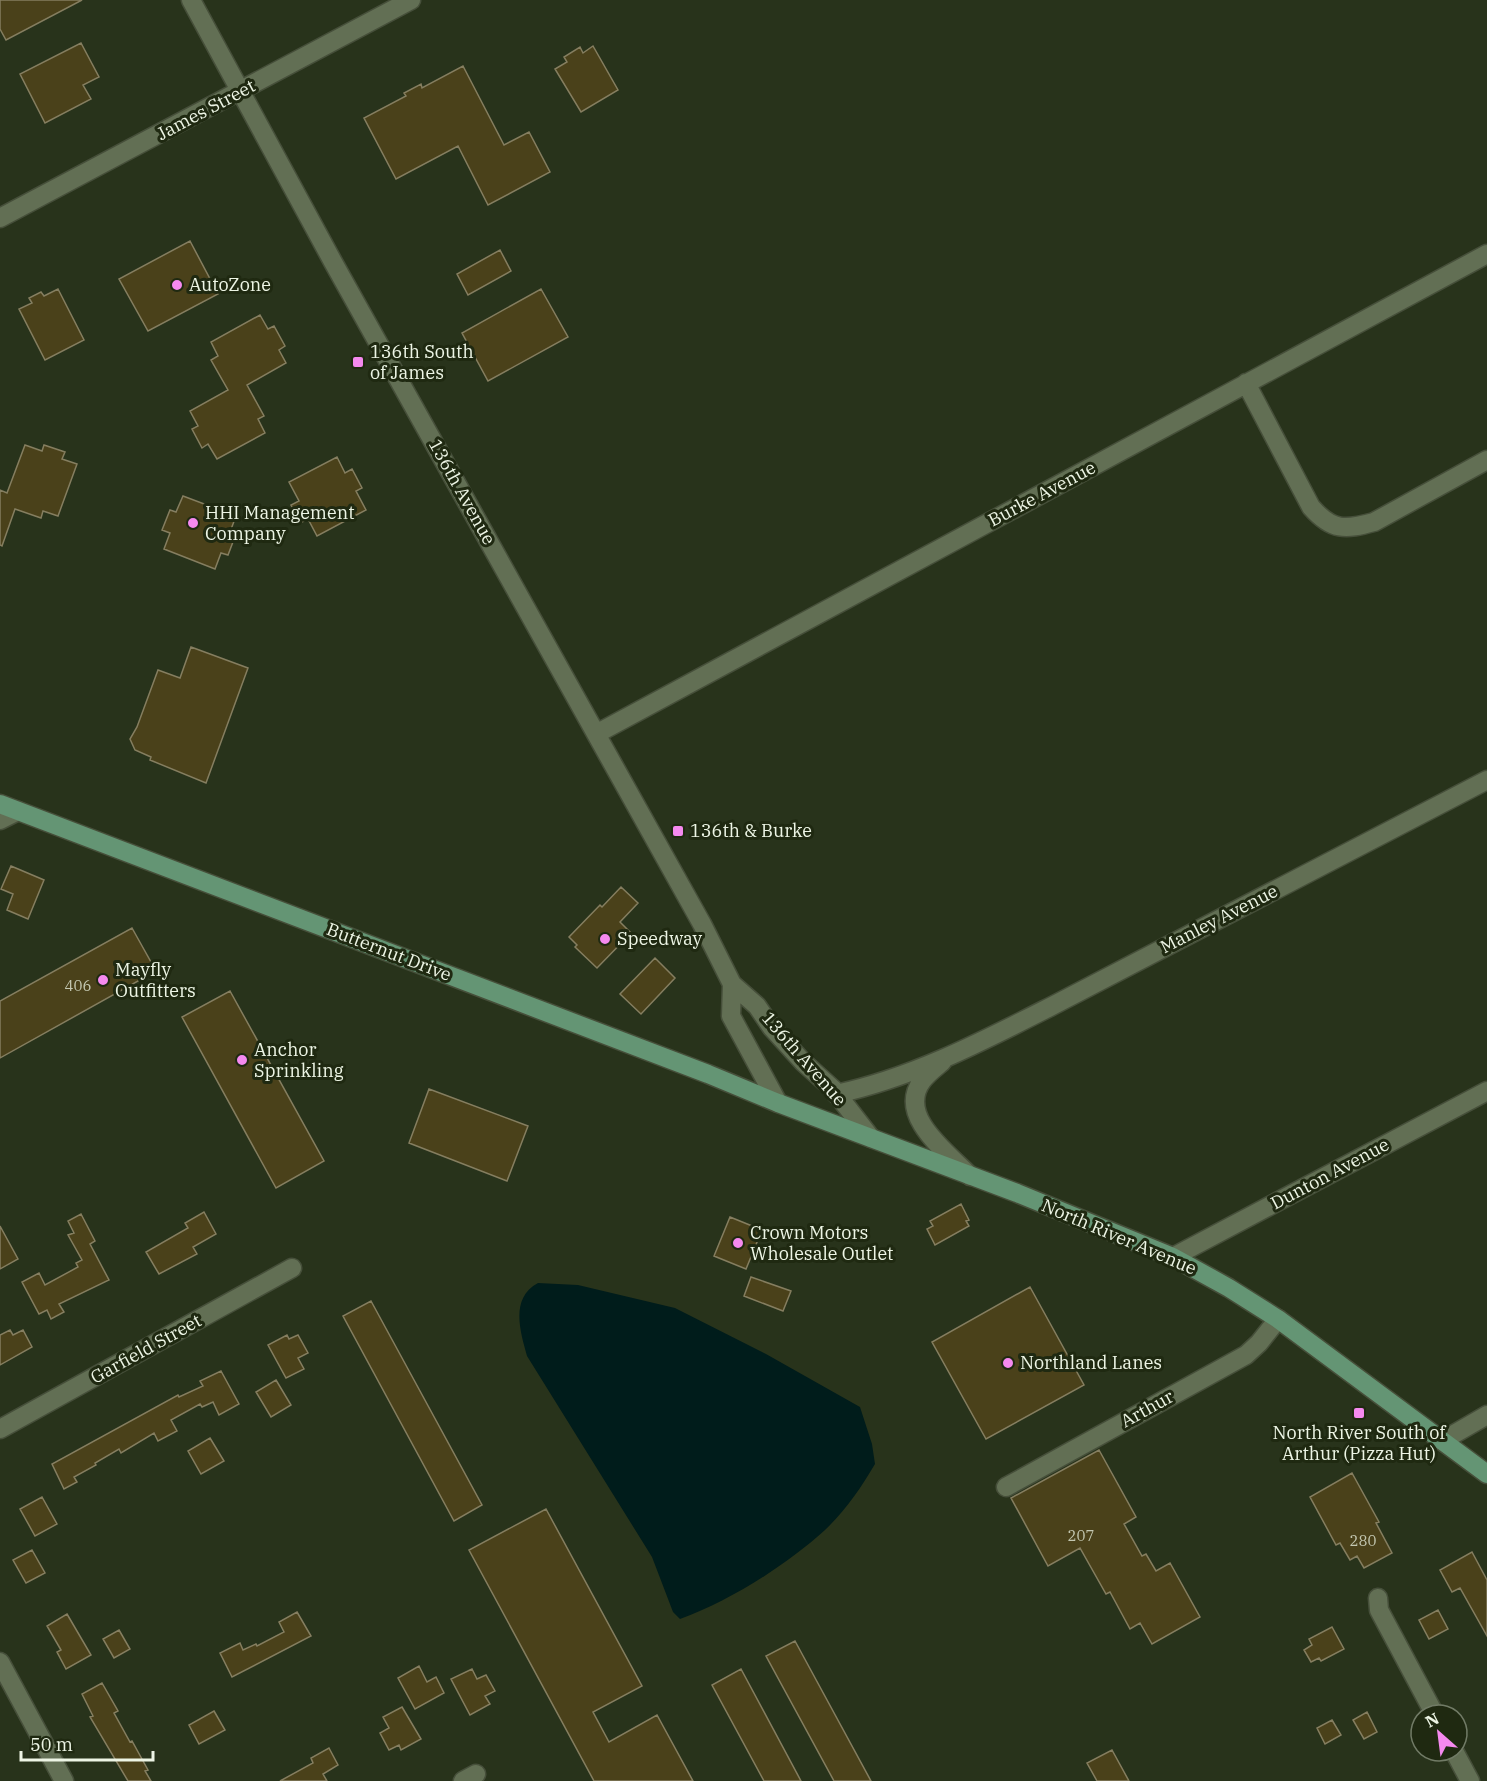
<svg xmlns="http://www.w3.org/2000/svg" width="1487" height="1781" font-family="'IBM Plex Serif',serif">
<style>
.water{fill:#001c1b}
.building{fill:#4a411a;stroke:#857e60;stroke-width:1.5}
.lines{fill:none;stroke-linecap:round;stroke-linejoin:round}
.minor-casing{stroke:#464f3a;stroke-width:21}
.major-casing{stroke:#464f3a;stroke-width:21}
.minor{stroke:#626f54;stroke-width:18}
.major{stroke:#649574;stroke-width:18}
.poi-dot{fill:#f589ef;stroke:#1f2911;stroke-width:2}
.labels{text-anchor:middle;stroke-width:6;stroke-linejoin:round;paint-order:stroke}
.number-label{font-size:15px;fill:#c4c8b2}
.street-label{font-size:18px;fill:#edf5e5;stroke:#1f2911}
.poi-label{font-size:18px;fill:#edf5e5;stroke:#1f2911;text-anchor:start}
</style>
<rect width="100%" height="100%" fill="#28331b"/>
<path class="water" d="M 538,1283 L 578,1285 L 675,1308 L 766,1354 L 860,1407 L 872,1444 L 875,1464 C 861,1488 845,1511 825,1530 C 785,1566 730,1601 680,1619 L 673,1612 L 652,1557 L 527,1356 C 520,1331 510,1298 538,1283 Z"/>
<path class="building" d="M 0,0 L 82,0 L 6,40 L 0,29 Z
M 81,43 L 99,77 L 83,85 L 91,99 L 45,123 L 20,74 Z
M 593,46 L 618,90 L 581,112 L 555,69 L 567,62 L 564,57 L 580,47 L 583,53 Z
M 463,66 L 504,145 L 529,132 L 550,172 L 488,205 L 458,146 L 396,179 L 364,118 L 406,96 L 404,93 L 421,84 L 422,88 Z
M 190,241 L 218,294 L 148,331 L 119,279 Z
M 500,250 L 511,271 L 468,295 L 457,274 Z
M 58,289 L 84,340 L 45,360 L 19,309 L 32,303 L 29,298 L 41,292 L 44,296 Z
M 541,289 L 568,337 L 488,381 L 462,333 Z
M 260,315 L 268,329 L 274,326 L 285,346 L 279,350 L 286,363 L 247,385 L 264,416 L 258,419 L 265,433 L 217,459 L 208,444 L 202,448 L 192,429 L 198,426 L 190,411 L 228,390 L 211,360 L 218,356 L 211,342 Z
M 25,445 L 42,451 L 44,445 L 65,452 L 62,459 L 77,464 L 58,516 L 43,511 L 41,518 L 15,509 L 2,546 L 0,545 L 0,490 L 7,493 Z
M 337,457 L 345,473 L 352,469 L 362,488 L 356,491 L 366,510 L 317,536 L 308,519 L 300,523 L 291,505 L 299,501 L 289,482 Z
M 183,496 L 236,516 L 230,532 L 236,534 L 228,555 L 221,553 L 215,569 L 164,549 L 170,533 L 162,530 L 170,510 L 176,512 Z
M 191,647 L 248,668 L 206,783 L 150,760 L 151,757 L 135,750 L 130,739 L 137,727 L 158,670 L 180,678 Z
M 11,866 L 44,880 L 28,919 L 7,910 L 13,894 L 1,889 Z
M 621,887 L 638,903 L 620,922 L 631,933 L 597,968 L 575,947 L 577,945 L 569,937 L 600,905 L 602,907 Z
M 132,928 L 156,971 L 0,1058 L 0,1001 Z
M 655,958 L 675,978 L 641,1014 L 620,994 Z
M 230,991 L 324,1161 L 276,1188 L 182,1017 Z
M 429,1089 L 528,1126 L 507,1181 L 409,1143 Z
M 961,1204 L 969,1220 L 966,1221 L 969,1226 L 935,1245 L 927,1229 L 933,1226 L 930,1221 Z
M 204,1212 L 216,1234 L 193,1247 L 197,1254 L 159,1274 L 146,1252 L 188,1228 L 185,1223 Z
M 81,1214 L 95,1241 L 90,1244 L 109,1280 L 59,1304 L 64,1312 L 51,1319 L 47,1310 L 39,1314 L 22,1282 L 39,1273 L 45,1285 L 78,1267 L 76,1263 L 82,1260 L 68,1235 L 74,1233 L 68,1221 Z
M 730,1217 L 762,1230 L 746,1269 L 714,1256 Z
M 0,1226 L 18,1259 L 0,1269 Z
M 751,1277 L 791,1291 L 783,1311 L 744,1296 Z
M 1030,1287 L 1084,1385 L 986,1439 L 932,1342 Z
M 371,1301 L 482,1505 L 454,1521 L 343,1316 Z
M 10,1330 L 13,1335 L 23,1330 L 32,1347 L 0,1365 L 0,1335 Z
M 287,1335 L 289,1339 L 298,1335 L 308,1353 L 298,1358 L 304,1369 L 286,1378 L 268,1345 Z
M 221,1371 L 239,1404 L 219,1415 L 213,1402 L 202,1407 L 200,1404 L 171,1420 L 177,1431 L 158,1441 L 154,1433 L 121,1453 L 119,1449 L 95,1463 L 96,1465 L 74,1477 L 77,1482 L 64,1489 L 52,1464 L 178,1395 L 179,1397 L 203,1386 L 200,1381 Z
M 276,1380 L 291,1405 L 271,1417 L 256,1392 Z
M 210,1438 L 224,1461 L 201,1474 L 188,1451 Z
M 1099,1450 L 1136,1517 L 1124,1524 L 1142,1556 L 1146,1554 L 1156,1571 L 1170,1563 L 1200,1617 L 1152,1644 L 1140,1623 L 1130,1629 L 1110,1592 L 1106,1594 L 1080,1548 L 1048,1566 L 1011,1498 Z
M 1352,1473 L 1379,1522 L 1376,1523 L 1392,1553 L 1364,1568 L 1357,1556 L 1350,1560 L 1340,1543 L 1336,1545 L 1310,1497 Z
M 42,1497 L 57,1524 L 35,1536 L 20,1509 Z
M 546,1509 L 642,1686 L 593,1712 L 609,1742 L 657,1715 L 693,1781 L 594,1781 L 469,1550 Z
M 32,1550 L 45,1573 L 26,1583 L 13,1560 Z
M 1472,1552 L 1487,1580 L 1487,1636 L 1460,1588 L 1452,1592 L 1440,1570 Z
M 1438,1610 L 1448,1629 L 1429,1639 L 1419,1620 Z
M 297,1612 L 311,1636 L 232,1677 L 220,1653 L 240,1643 L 243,1650 L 256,1644 L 257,1646 L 284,1632 L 279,1622 Z
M 67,1614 L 91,1655 L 66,1669 L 57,1652 L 61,1650 L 47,1626 Z
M 1332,1627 L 1344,1649 L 1321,1661 L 1319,1658 L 1311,1662 L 1304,1650 L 1312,1645 L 1309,1639 Z
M 119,1630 L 130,1649 L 114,1658 L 103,1639 Z
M 795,1641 L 871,1781 L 834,1781 L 766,1656 Z
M 419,1666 L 427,1682 L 436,1677 L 444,1693 L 415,1709 L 398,1678 Z
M 472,1669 L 477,1679 L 486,1675 L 495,1691 L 485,1696 L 490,1704 L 470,1715 L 451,1679 Z
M 741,1669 L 801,1781 L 764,1781 L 712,1685 Z
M 102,1683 L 118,1711 L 114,1713 L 130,1742 L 132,1741 L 148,1770 L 145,1771 L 151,1781 L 128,1781 L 90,1717 L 93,1716 L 82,1694 Z
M 402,1707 L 421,1739 L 401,1750 L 399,1745 L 389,1750 L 380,1733 L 389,1728 L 383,1717 Z
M 214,1711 L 225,1730 L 199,1744 L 189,1725 Z
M 1367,1712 L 1377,1732 L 1364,1739 L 1353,1720 Z
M 1332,1720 L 1341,1735 L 1325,1744 L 1317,1728 Z
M 329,1748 L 338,1765 L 323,1774 L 327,1781 L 280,1781 L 313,1763 L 311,1758 Z
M 1112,1750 L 1129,1781 L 1097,1781 L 1087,1763 Z"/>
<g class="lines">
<defs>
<path id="minor" d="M 191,0 L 333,262 L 702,924 L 732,984 L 757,1006 L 772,1028 L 803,1062 L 833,1089 L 871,1138
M 0,218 L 411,0
M 1246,383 L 1311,507 C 1332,531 1345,530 1374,522 L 1487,460
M 596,734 L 1487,254
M 0,820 L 18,811
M 732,984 L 731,1016 L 778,1103
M 942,1062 C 935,1068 927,1074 922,1081 C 896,1116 948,1153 970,1176
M 836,1094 C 912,1078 983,1041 1052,1006 L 1487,780
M 1173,1257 L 1487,1091
M 0,1429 L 292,1268
M 1442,1441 L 1487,1415
M 1006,1487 L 1246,1355 L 1259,1343 L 1278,1319
M 1378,1598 L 1379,1610 L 1435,1715
M 0,1662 L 64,1781
M 1454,1751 L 1470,1781
M 463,1781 L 476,1774"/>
<path id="major" d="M 0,804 L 708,1074 L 778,1103 L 1017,1193 L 1173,1257 L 1229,1288 L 1278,1319 L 1487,1474"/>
</defs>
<use href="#minor" class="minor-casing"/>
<use href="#major" class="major-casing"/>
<use href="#minor" class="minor"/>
<use href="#major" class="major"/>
</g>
<g class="poi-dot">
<circle cx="177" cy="285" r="6"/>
<rect x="352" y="356" width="12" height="12" rx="3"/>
<circle cx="193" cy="523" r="6"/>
<rect x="672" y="825" width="12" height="12" rx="3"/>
<circle cx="605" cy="939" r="6"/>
<circle cx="103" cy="980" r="6"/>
<circle cx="242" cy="1060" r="6"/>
<circle cx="738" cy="1243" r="6"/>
<circle cx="1008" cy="1363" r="6"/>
<rect x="1353" y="1407" width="12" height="12" rx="3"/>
</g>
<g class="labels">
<g class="number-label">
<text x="78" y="991">406</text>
<text x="1081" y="1541">207</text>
<text x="1363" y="1546">280</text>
</g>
<g class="street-label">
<text transform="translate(206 110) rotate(-28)" y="6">James Street</text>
<text transform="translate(462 492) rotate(61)" y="6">136th Avenue</text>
<text transform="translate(1042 494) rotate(-28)" y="6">Burke Avenue</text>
<text transform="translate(1219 919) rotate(-27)" y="6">Manley Avenue</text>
<text transform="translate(389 952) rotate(21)" y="6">Butternut Drive</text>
<text transform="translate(804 1059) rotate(49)" y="6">136th Avenue</text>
<text transform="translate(1330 1174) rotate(-28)" y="6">Dunton Avenue</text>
<text transform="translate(1119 1237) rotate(23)" y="6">North River Avenue</text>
<text transform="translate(146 1349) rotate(-29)" y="6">Garfield Street</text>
<text transform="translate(1147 1409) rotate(-29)" y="6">Arthur</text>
</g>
<g class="poi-label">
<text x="189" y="291">AutoZone</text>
<text x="370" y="358">136th South<tspan x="370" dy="21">of James</tspan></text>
<text x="205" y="519">HHI Management<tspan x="205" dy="21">Company</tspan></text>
<text x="690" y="837">136th &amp; Burke</text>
<text x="617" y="945">Speedway</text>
<text x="115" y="976">Mayfly<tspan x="115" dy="21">Outfitters</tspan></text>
<text x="254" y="1056">Anchor<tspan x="254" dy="21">Sprinkling</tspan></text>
<text x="750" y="1239">Crown Motors<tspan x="750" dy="21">Wholesale Outlet</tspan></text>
<text x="1020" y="1369">Northland Lanes</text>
<text x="1359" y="1439" text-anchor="middle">North River South of<tspan x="1359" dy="21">Arthur (Pizza Hut)</tspan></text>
</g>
</g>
<g transform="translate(1439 1733) rotate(332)"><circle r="28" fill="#1f2911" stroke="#717b66" stroke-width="1.5"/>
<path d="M0-4.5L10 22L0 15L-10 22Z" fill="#f589ef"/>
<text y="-9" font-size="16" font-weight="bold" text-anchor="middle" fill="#edf5e5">N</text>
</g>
<path d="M21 1751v9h132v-9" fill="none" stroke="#edf5e5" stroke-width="3"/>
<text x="30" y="1751" font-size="18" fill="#edf5e5" stroke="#1f2911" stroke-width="4.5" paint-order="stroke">50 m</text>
</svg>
